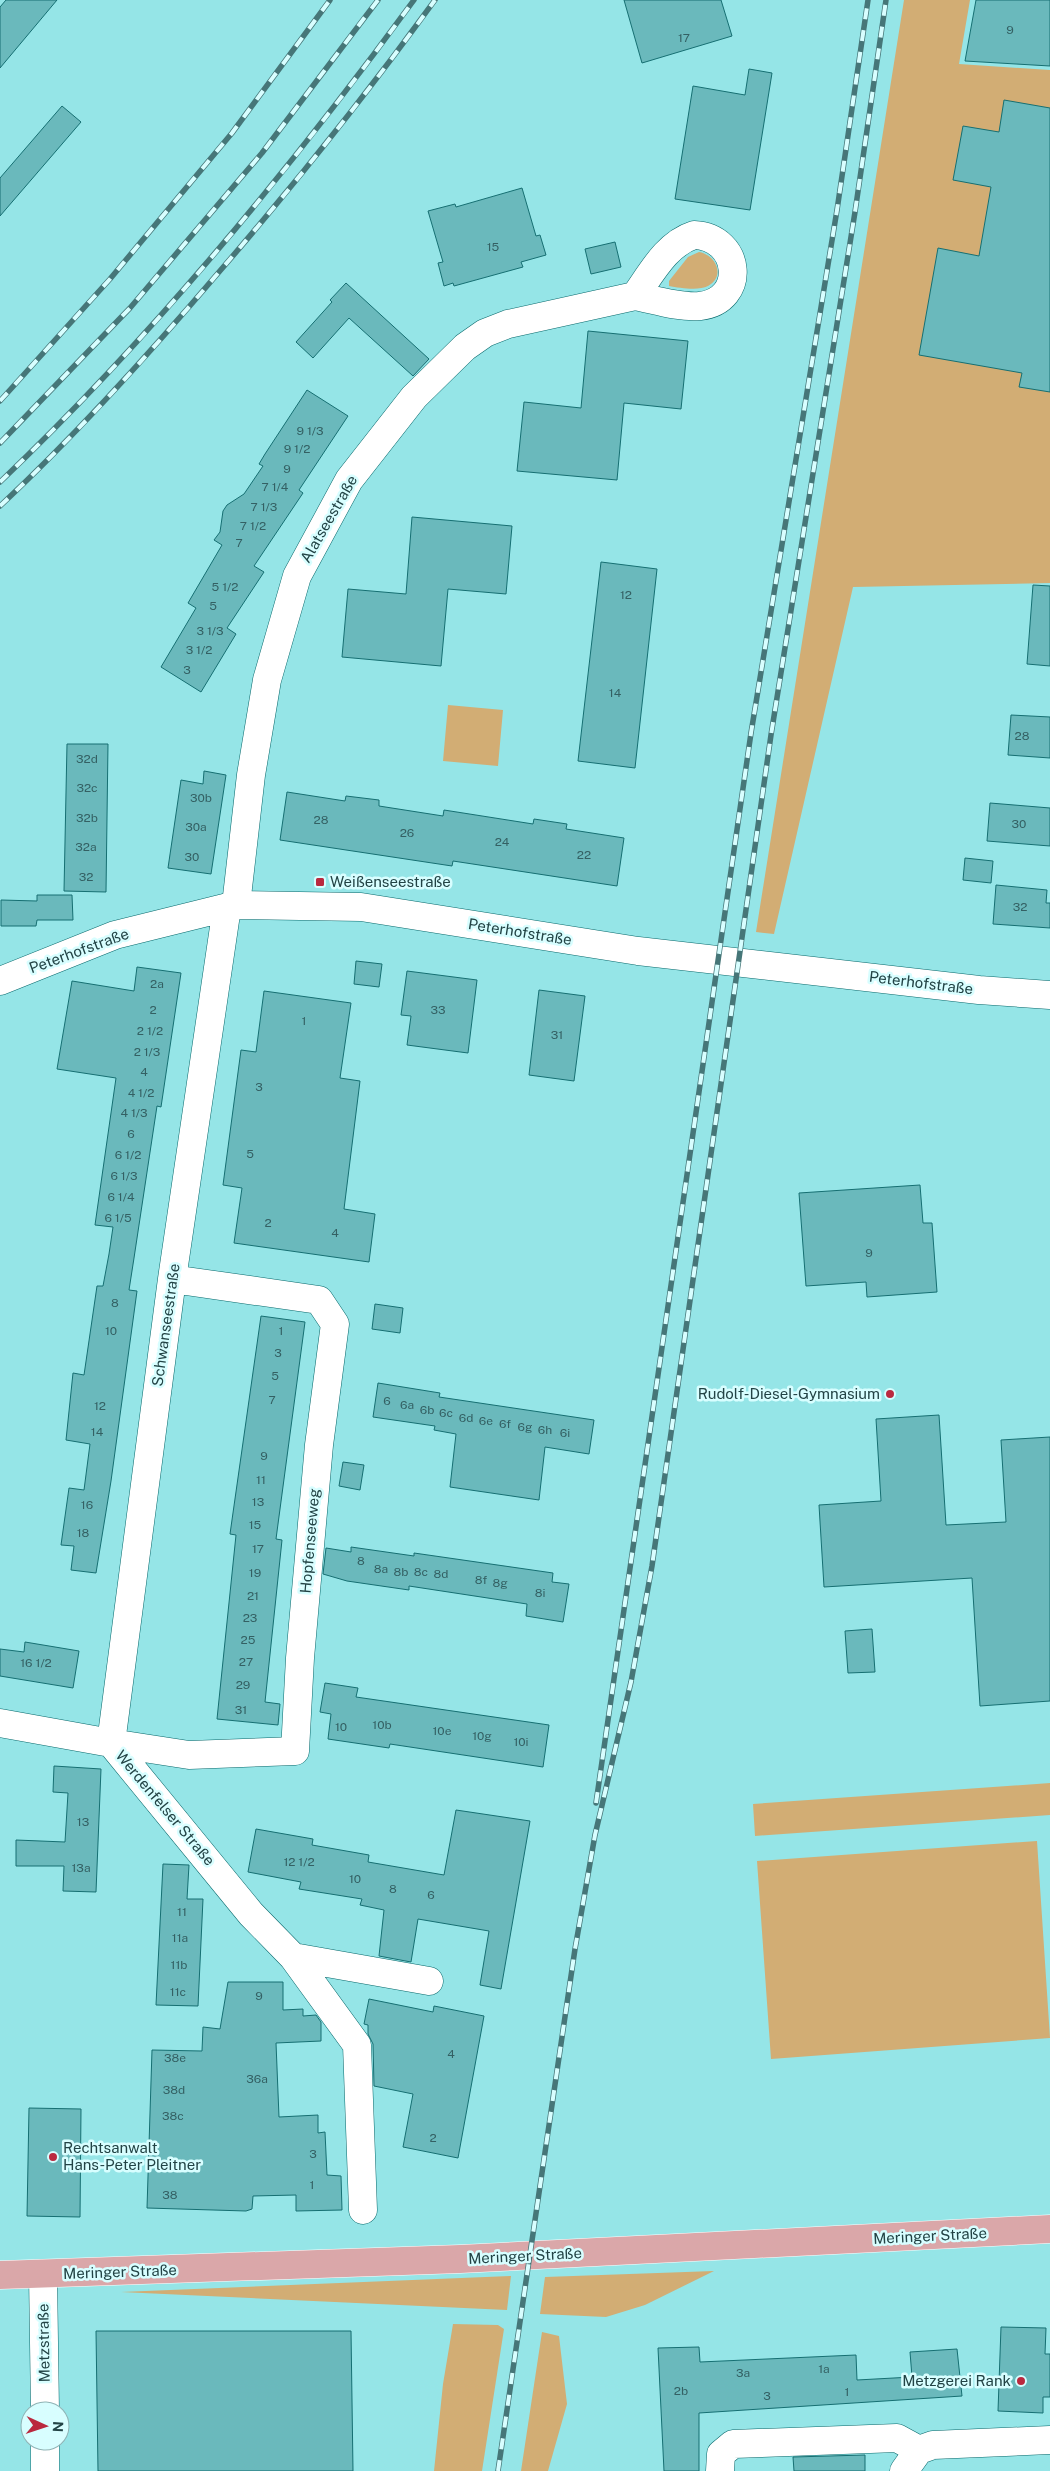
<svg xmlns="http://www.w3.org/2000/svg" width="1050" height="2471" font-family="'Public Sans',sans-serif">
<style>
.green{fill:#d2ad74}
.building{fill:#6ab9bc;stroke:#166f72}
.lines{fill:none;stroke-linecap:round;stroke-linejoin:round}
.minor-casing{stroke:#08696c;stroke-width:29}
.major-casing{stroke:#fff;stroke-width:29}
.minor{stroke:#fff;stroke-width:28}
.major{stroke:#daa7a9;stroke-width:28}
.rail-casing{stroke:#467678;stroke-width:5.5}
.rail{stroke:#d8feff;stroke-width:4;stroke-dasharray:11;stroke-linecap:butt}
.poi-dot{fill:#ba293f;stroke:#d8feff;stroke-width:2}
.labels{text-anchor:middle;stroke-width:5;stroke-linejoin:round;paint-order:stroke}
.number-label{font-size:12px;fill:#346063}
.street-label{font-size:15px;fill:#224345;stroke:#d8feff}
.poi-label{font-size:15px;fill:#224345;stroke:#d8feff;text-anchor:start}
</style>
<rect width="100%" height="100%" fill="#95e5e7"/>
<path class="green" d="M 904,0 L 970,0 L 959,64 L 1050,70 L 1050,583 L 853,587 L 774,934 L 756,932 Z
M 699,252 C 716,255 726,276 708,286 C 699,291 680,288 669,286 L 669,281 L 688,257 Z
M 448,705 L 503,710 L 498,766 L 443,761 Z
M 1050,1783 L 1050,1815 L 755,1836 L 753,1804 Z
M 1037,1841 L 1050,2038 L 771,2059 L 757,1861 Z
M 714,2271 L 645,2305 L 606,2317 L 540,2314 L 545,2277 Z
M 511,2276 L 507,2310 L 121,2292 Z
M 453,2324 L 498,2325 L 504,2329 L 482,2471 L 434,2471 L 443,2384 Z
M 542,2332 L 559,2336 L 567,2404 L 548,2471 L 521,2471 Z"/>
<path class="building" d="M 6,0 L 57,0 L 0,68 L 0,7 Z
M 624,0 L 721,0 L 732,36 L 642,63 Z
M 976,0 L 1050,0 L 1050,66 L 965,61 Z
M 749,69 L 772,73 L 750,210 L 675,199 L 693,86 L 745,95 Z
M 1004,100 L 1050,108 L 1050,392 L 1019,387 L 1022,373 L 919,355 L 938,248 L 979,256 L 991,187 L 953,180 L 963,126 L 999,132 Z
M 62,106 L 81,122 L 0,216 L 0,178 Z
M 522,188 L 536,236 L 540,235 L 546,255 L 521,262 L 523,267 L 454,286 L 453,283 L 444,286 L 438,263 L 443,262 L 428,211 L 455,204 L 456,207 Z
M 615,242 L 621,267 L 591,274 L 585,249 Z
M 346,283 L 429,359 L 413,376 L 349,318 L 313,358 L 296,342 L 332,302 L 330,300 Z
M 588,331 L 688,341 L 681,409 L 624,403 L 617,480 L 517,471 L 524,402 L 581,408 Z
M 307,390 L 348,416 L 299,490 L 303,493 L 254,566 L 264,572 L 227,628 L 236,634 L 201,692 L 161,667 L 196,608 L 188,603 L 222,545 L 214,540 L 220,532 L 223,511 L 227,505 L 244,494 L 263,466 L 259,464 L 265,454 Z
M 412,517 L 512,526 L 506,594 L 448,589 L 441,666 L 342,657 L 348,589 L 406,594 Z
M 601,562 L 657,569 L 635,768 L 578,761 Z
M 1033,585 L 1050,586 L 1050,666 L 1027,664 Z
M 1011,715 L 1050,717 L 1050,758 L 1008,755 Z
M 67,744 L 108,744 L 106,892 L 64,891 Z
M 204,771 L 226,775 L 211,874 L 168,868 L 181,780 L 203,784 Z
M 287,792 L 345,801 L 346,796 L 379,800 L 379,806 L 443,816 L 444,810 L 533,824 L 534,819 L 567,824 L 566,829 L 624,838 L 617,886 L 453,861 L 452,866 L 280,840 Z
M 990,803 L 1050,808 L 1050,846 L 987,841 Z
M 965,858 L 993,861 L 991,883 L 963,880 Z
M 996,885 L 1047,890 L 1046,903 L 1050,903 L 1050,928 L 993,924 Z
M 37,895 L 72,895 L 73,920 L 37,920 L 36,926 L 1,926 L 1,900 L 37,901 Z
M 356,961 L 382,964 L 379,987 L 354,984 Z
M 137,967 L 181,973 L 161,1107 L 157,1106 L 134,1258 L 129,1290 L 137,1291 L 111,1481 L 96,1573 L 71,1570 L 74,1546 L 61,1545 L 69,1488 L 84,1490 L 90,1444 L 66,1440 L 73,1373 L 84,1375 L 97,1286 L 103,1286 L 109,1254 L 113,1227 L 95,1225 L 116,1078 L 57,1069 L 72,981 L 134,991 Z
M 407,971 L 477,980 L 468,1053 L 407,1045 L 411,1016 L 401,1015 Z
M 539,990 L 585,996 L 574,1081 L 529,1075 Z
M 264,991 L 351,1003 L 340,1078 L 360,1081 L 344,1209 L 375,1214 L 369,1262 L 234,1243 L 242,1188 L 223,1185 L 241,1050 L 256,1052 Z
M 920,1185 L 923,1223 L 932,1223 L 937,1292 L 867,1297 L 866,1282 L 806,1286 L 799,1193 Z
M 375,1304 L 403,1308 L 400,1333 L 372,1329 Z
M 261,1316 L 305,1322 L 276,1539 L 282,1540 L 265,1702 L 280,1704 L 278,1725 L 217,1719 L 236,1535 L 230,1534 Z
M 378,1383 L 440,1393 L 439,1397 L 594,1420 L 589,1454 L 545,1447 L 539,1500 L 450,1487 L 456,1434 L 434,1430 L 435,1426 L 373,1417 Z
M 939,1415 L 946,1525 L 1006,1522 L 1001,1440 L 1050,1437 L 1050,1701 L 980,1706 L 972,1578 L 824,1587 L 819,1505 L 881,1501 L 876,1419 Z
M 343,1462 L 364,1465 L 360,1490 L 339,1486 Z
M 351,1547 L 414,1556 L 414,1553 L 553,1573 L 552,1582 L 569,1584 L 563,1622 L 526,1616 L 527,1604 L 409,1586 L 409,1590 L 347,1581 L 323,1574 L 326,1548 L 351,1552 Z
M 872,1629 L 875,1672 L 848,1673 L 845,1631 Z
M 25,1642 L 79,1651 L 73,1688 L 0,1676 L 0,1649 L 24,1652 Z
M 325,1683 L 358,1688 L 356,1697 L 549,1725 L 543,1767 L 390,1744 L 389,1748 L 328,1739 L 331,1714 L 320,1712 Z
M 54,1766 L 101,1769 L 96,1892 L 63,1891 L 64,1866 L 16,1866 L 16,1840 L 65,1842 L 68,1793 L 53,1792 Z
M 456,1810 L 530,1821 L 501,1989 L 480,1985 L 489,1931 L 418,1919 L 411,1962 L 379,1956 L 384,1910 L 360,1905 L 362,1899 L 299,1889 L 301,1882 L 248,1872 L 256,1829 L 313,1839 L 312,1845 L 369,1855 L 368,1862 L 444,1875 Z
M 163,1864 L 189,1865 L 187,1899 L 203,1899 L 198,2006 L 156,2005 Z
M 228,1982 L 283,1982 L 283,2010 L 303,2009 L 303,2016 L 316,2015 L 321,2022 L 321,2041 L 276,2043 L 279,2117 L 318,2115 L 318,2133 L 325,2132 L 327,2175 L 341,2176 L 342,2210 L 296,2211 L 296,2195 L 253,2196 L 252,2209 L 246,2211 L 147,2208 L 152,2050 L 202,2051 L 203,2027 L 220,2029 Z
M 369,1999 L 433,2012 L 434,2006 L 484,2016 L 458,2158 L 403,2147 L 413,2094 L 374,2086 L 373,2044 L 368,2034 L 368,2025 L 364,2024 Z
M 29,2108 L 81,2109 L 80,2217 L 27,2216 Z
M 1001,2327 L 1046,2328 L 1045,2354 L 1050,2354 L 1050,2397 L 1043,2397 L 1043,2413 L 998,2411 Z
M 96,2331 L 351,2331 L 353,2471 L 98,2471 Z
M 699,2347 L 700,2362 L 856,2355 L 857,2380 L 912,2377 L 910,2352 L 957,2349 L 962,2396 L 699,2413 L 699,2471 L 664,2471 L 658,2348 Z
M 865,2455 L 865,2471 L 794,2471 L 793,2457 Z"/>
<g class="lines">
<defs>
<path id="minor" d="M 694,235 C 742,237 747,301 700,306 C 680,308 655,300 635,296 C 651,274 666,244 694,235 Z
M 236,905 L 251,775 L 267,680 L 297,576 L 349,480 L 414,397 L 465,347 L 485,333 L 508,324 L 635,296
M 0,981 L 115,935 L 236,905 L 361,907 L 638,951 L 979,990 L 1050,995
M 0,1723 L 111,1743 L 189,1755 L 295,1751 L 300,1658 L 319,1445 L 335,1324 L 319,1300 L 172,1279
M 111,1743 L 172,1279 L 227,907
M 111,1743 L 251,1914 L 293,1957 L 357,2045 L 363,2210
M 293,1957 L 429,1981
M 43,2274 L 45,2411
M 45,2441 L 45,2471
M 720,2471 L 721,2454 L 733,2444 L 897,2438 L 919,2450
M 904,2471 L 919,2450 L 933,2445 L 1050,2440"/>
<path id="major" d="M 0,2275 L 460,2259 L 1050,2229"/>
</defs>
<use href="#minor" class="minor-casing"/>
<use href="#major" class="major-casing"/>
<use href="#minor" class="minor"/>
<use href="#major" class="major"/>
<defs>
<path id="rail" d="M 0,401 L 110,279 L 232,133 L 330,0
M 0,443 L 130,308 L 262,153 L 378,0
M 0,482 C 153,336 289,171 414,0
M 0,506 C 78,433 150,353 219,272 C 295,184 367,94 435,0
M 596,1803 L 751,733 L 837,210 L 868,0
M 498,2471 L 575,1949 L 595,1835 L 631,1682 L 652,1566 L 771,735 L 855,212 L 886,0"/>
</defs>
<use href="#rail" class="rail-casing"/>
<use href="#rail" class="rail"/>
</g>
<g class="poi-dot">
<rect x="315" y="877" width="10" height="10" rx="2.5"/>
<circle cx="890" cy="1394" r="5"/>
<circle cx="53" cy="2157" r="5"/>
<circle cx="1021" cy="2381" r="5"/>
</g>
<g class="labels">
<g class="number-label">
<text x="1010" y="34">9</text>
<text x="684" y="42">17</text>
<text x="493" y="251">15</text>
<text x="310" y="435">9 1/3</text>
<text x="297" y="453">9 1/2</text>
<text x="287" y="473">9</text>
<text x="275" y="491">7 1/4</text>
<text x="264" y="511">7 1/3</text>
<text x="253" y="530">7 1/2</text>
<text x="239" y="547">7</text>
<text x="225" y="591">5 1/2</text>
<text x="626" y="599">12</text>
<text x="213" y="610">5</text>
<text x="210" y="635">3 1/3</text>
<text x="199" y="654">3 1/2</text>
<text x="187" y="674">3</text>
<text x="615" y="697">14</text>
<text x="1022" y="740">28</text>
<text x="87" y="763">32d</text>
<text x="87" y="792">32c</text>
<text x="201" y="802">30b</text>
<text x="87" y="822">32b</text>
<text x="321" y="824">28</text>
<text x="1019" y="828">30</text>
<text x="196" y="831">30a</text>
<text x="407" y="837">26</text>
<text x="502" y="846">24</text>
<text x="86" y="851">32a</text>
<text x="584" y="859">22</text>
<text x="192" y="861">30</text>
<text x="86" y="881">32</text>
<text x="1020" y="911">32</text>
<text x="157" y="988">2a</text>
<text x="153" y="1014">2</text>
<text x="438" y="1014">33</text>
<text x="304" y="1025">1</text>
<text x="150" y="1035">2 1/2</text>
<text x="557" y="1039">31</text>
<text x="147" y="1056">2 1/3</text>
<text x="144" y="1076">4</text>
<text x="259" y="1091">3</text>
<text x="141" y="1097">4 1/2</text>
<text x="134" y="1117">4 1/3</text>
<text x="131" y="1138">6</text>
<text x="250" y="1158">5</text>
<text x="128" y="1159">6 1/2</text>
<text x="124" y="1180">6 1/3</text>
<text x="121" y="1201">6 1/4</text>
<text x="118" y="1222">6 1/5</text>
<text x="268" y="1227">2</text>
<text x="335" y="1237">4</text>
<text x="869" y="1257">9</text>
<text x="115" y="1307">8</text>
<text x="111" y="1335">10</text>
<text x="281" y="1335">1</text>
<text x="278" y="1357">3</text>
<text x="275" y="1380">5</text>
<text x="272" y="1404">7</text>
<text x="387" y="1405">6</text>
<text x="407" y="1409">6a</text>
<text x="100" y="1410">12</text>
<text x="427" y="1414">6b</text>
<text x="446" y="1417">6c</text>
<text x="466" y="1422">6d</text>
<text x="486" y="1425">6e</text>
<text x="505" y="1428">6f</text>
<text x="525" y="1431">6g</text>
<text x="545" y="1434">6h</text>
<text x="97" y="1436">14</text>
<text x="565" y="1437">6i</text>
<text x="264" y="1460">9</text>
<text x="261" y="1484">11</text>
<text x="258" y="1506">13</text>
<text x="87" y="1509">16</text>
<text x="255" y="1529">15</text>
<text x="83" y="1537">18</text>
<text x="258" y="1553">17</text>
<text x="361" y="1565">8</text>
<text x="381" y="1573">8a</text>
<text x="401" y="1576">8b</text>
<text x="421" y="1576">8c</text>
<text x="255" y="1577">19</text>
<text x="441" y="1578">8d</text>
<text x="481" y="1584">8f</text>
<text x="500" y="1587">8g</text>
<text x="540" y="1597">8i</text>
<text x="253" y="1600">21</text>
<text x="250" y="1622">23</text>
<text x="248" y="1644">25</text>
<text x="246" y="1666">27</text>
<text x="36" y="1667">16 1/2</text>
<text x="243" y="1689">29</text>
<text x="241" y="1714">31</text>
<text x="382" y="1729">10b</text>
<text x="341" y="1731">10</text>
<text x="442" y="1735">10e</text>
<text x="482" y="1740">10g</text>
<text x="521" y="1746">10i</text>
<text x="83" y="1826">13</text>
<text x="299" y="1866">12 1/2</text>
<text x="81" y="1872">13a</text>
<text x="355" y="1883">10</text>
<text x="393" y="1893">8</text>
<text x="431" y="1899">6</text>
<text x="182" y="1916">11</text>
<text x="180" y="1942">11a</text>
<text x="179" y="1969">11b</text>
<text x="178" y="1996">11c</text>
<text x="259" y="2000">9</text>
<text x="451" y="2058">4</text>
<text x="175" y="2062">38e</text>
<text x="257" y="2083">36a</text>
<text x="174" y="2094">38d</text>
<text x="173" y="2120">38c</text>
<text x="433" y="2142">2</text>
<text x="313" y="2158">3</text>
<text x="312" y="2189">1</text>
<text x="170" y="2199">38</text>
<text x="824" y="2373">1a</text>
<text x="743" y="2377">3a</text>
<text x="681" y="2395">2b</text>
<text x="847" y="2396">1</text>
<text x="767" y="2400">3</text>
</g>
<g class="street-label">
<text transform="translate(329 519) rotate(-60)" y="5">Alatseestraße</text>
<text transform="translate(520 932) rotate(9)" y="5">Peterhofstraße</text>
<text transform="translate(79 951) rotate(-20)" y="5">Peterhofstraße</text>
<text transform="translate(921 983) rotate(7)" y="5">Peterhofstraße</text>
<text transform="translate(166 1325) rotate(-82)" y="5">Schwanseestraße</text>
<text transform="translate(310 1541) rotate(-85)" y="5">Hopfenseeweg</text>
<text transform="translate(165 1808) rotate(50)" y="5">Werdenfelser Straße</text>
<text transform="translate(930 2236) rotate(-3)" y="5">Meringer Straße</text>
<text transform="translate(525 2256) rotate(-3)" y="5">Meringer Straße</text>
<text transform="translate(120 2272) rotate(-2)" y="5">Meringer Straße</text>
<text transform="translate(44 2343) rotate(-91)" y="5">Metzstraße</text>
</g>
<g class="poi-label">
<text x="330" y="887">Weißenseestraße</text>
<text x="880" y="1399" text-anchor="end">Rudolf-Diesel-Gymnasium</text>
<text x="63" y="2153">Rechtsanwalt<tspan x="63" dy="17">Hans-Peter Pleitner</tspan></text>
<text x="1011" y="2386" text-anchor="end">Metzgerei Rank</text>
</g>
</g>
<g transform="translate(45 2426) rotate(93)"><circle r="24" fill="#d8feff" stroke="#8fb3b5"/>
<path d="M0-4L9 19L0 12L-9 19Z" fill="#ba293f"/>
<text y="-8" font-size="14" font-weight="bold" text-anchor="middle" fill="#224345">N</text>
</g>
</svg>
